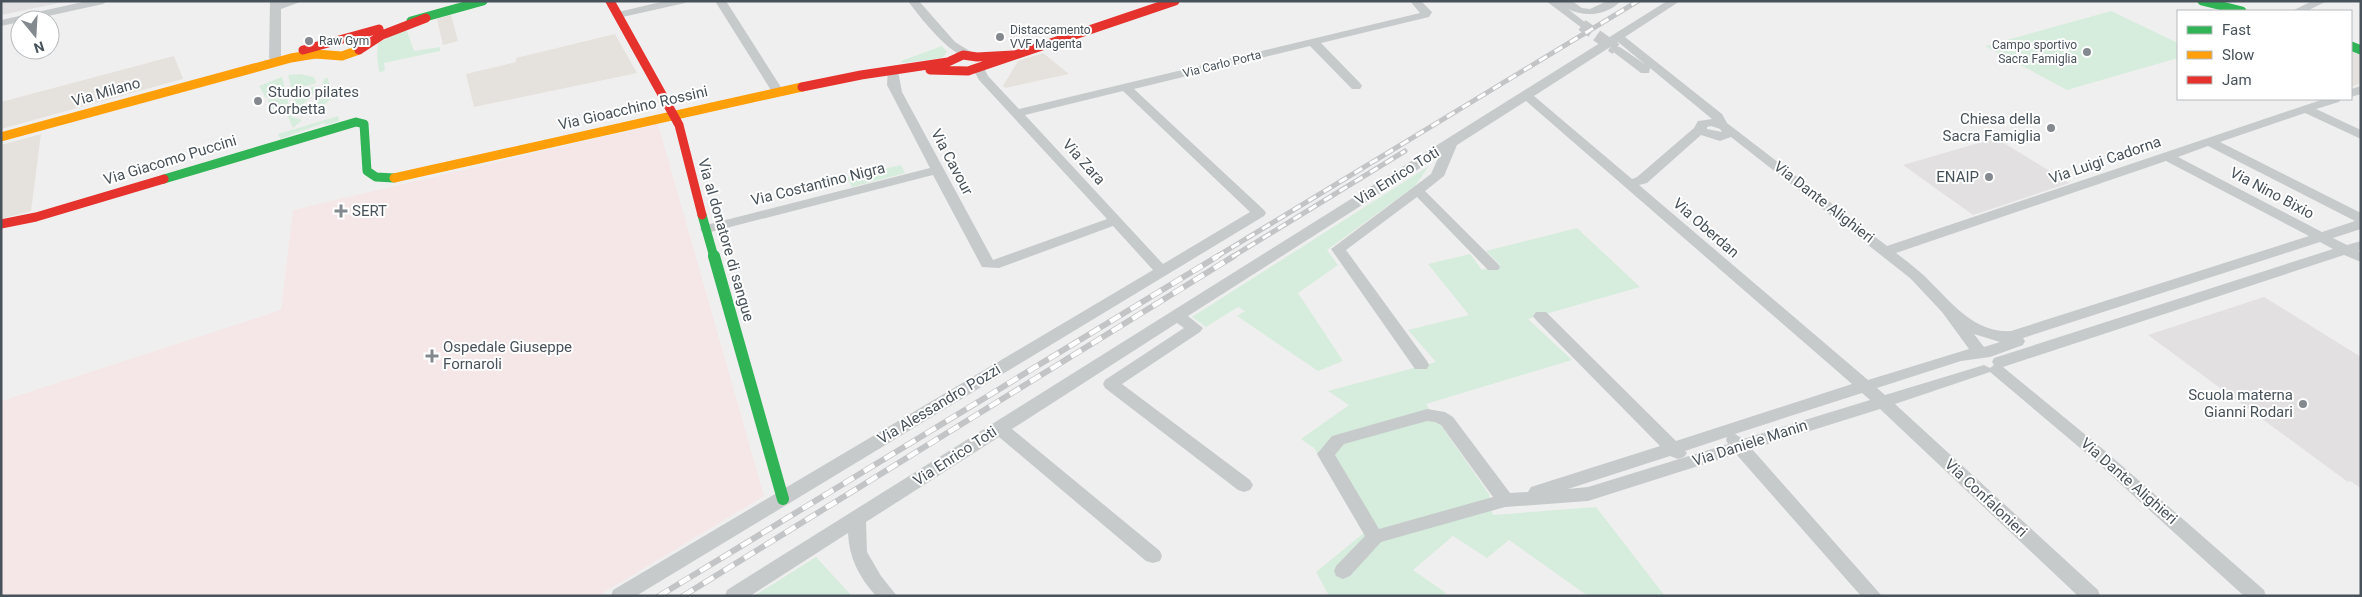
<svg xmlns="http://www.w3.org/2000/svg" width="2362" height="597" font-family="Roboto,sans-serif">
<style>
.commercial{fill:#e5e2dd}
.education{fill:#e2e0e0}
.medical{fill:#f5e7e7}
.green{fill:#d6eddd}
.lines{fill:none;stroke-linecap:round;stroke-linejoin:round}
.street-tunnel{stroke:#c6c8ca;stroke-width:12;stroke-dasharray:12 6;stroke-linecap:butt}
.street{fill:#c7cacb;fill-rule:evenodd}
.fast-far1{stroke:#30b455;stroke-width:9}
.fast{stroke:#30b455;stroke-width:12}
.slow{stroke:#ff9f0a;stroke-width:9}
.jam{stroke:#e5322d;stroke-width:9}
.rail-far1-casing{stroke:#c3c4c6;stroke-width:5}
.rail-casing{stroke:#c3c4c6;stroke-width:6}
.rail-far1{stroke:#fff;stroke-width:3;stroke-dasharray:9;stroke-linecap:butt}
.rail{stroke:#fff;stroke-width:4.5;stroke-dasharray:12;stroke-linecap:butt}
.poi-dot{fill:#83898e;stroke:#fff;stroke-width:2}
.labels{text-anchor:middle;stroke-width:4;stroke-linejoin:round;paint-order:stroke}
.far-poi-label{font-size:12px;fill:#48525a;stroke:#fff;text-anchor:start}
.far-street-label{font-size:12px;fill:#48525a;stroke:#fff}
.street-label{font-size:15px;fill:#48525a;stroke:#fff}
.poi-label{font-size:15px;fill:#48525a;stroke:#fff;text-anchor:start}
</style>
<rect width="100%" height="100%" fill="#f0efef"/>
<path class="commercial" d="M 451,15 L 458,41 L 443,45 L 437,19 Z
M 615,34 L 637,73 L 474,107 L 466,74 L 516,62 L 516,58 Z
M 2351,49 L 2361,53 L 2361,83 L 2351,87 Z
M 1043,53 L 1069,74 L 1005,88 L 1003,86 L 1018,61 Z
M 174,56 L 183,79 L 1,129 L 1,102 Z
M 41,134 L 31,211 L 1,219 L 1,145 Z"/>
<path class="education" d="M 1,1 L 69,1 L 1,15 Z
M 1996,138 L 2069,183 L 1973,215 L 1903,165 Z
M 2264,297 L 2361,357 L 2361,488 L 2350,481 L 2348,482 L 2148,335 Z"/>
<path class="medical" d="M 658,124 L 764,496 L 598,596 L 1,596 L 1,401 L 281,310 L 293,210 Z"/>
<path class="green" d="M 2111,11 L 2178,43 L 2178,58 L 2067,90 L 1985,46 Z
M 406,28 L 414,51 L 440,47 L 440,51 L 384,63 L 385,71 L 379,72 L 377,55 L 378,43 L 388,38 L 387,34 Z
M 942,46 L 947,52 L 942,58 L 903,63 L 901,61 Z
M 300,74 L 314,77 L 316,83 L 292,90 L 288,75 Z
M 282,77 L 286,92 L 266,98 L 259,86 Z
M 328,78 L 331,99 L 325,104 L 315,105 L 313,102 L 320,93 L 324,79 Z
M 316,86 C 314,97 306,102 297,108 L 293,92 Z
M 286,94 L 292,117 L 302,120 L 293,128 L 284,107 L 273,109 L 267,100 Z
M 338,116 L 339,121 L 325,125 L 324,123 L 280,139 L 278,134 Z
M 901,165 L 905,173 L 852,187 L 847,177 Z
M 1429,166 L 1415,186 L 1327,250 L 1338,265 L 1298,293 L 1343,361 L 1318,371 L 1237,316 L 1245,311 L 1238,307 L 1206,327 L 1192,317 Z
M 1577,228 L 1640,287 L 1528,319 L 1572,360 L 1426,404 L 1489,494 L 1493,515 L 1596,507 L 1665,596 L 1588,596 L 1509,540 L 1487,558 L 1453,536 L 1413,570 L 1446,593 L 1443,596 L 1329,596 L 1316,572 L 1365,532 L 1314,448 L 1301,439 L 1349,405 L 1328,391 L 1436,362 L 1408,330 L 1469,315 L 1428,264 L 1470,254 L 1482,270 L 1500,265 L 1486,251 Z
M 816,557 L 852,596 L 754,596 Z"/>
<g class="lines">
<path class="street-tunnel" d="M 1582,25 L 1616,49"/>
<path class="street" d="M 87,1 L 108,1 L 103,4 L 30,20 L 20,20 L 20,22 L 1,26 L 1,20 Z
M 270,1 L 303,1 L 281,9 L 281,58 L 275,62 L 269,58 Z
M 665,1 L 686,1 L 685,3 L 618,18 L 612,15 L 614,13 Z
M 715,1 L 726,1 L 784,92 L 782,95 L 774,95 Z
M 908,1 L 919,1 L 955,42 L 973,53 L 975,55 L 973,57 C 954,62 919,16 908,1 Z
M 1410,1 L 1421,1 L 1432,12 L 1429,17 L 1321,43 L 1360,83 L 1362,86 L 1360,89 L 1352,89 L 1310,46 L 1134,89 L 1264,210 L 1266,213 L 1264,216 L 636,596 L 611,596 L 613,590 L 1153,270 L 1113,226 L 999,268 L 982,267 L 933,175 L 707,233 L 702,232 L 700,229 L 702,226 L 930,168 L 887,85 L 888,68 L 892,67 L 898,71 L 902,92 L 993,260 L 1107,219 L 979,80 L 972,67 L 974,64 L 982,64 L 988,76 L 1019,109 L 1420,13 ZM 1123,91 L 1250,212 L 1163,264 L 1025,115 Z
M 1546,1 L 1572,1 L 1582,8 L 1590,9 L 1607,1 L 1621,1 C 1607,15 1586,18 1568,9 L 1586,23 L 1588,25 L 1582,28 Z
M 1667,1 L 1680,1 L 1625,37 L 1722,114 L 1727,123 L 1887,246 L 2324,99 L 2341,99 L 2339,102 L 2316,109 L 2361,130 L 2361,139 L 2305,113 L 2220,142 L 2361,213 L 2361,229 L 2333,238 L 2347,245 L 2361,241 L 2361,250 L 2358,251 L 2361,252 L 2361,262 L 2344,255 L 2003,367 L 2104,450 L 2264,590 L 2266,596 L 2244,596 L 2092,458 L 1990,372 L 1895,404 L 2098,590 L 2100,596 L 2078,596 L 1880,409 L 1752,449 L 1882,596 L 1861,596 L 1736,454 L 1588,501 L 1505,507 L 1381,542 L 1350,576 L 1343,579 L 1336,576 L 1334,571 L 1336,566 L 1365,536 L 1317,454 L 1332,436 L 1427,409 L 1445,412 L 1453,417 L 1510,493 L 1528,492 L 1531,487 L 1660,446 L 1536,320 L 1533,316 L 1536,312 L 1546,312 L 1676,441 L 1852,384 L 1526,101 L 1457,145 L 1444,176 L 1425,191 L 1498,264 L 1500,267 L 1498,270 L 1488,270 L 1417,197 L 1346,250 L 1427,361 L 1429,365 L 1427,369 L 1415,369 L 1331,249 L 1431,174 L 1439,156 L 1188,316 L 1203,328 L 1200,332 L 1122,384 L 1250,480 L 1253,485 L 1250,490 L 1244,492 L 1238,490 L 1105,388 L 1103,384 L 1105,380 L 1184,328 L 1177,323 L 1012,429 L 1160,551 L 1162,556 L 1160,561 L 1153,563 L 1146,561 L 999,437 L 866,522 L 867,552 L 881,576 L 897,596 L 876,596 C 859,577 849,558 848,533 L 750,596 L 725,596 L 727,590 ZM 1618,42 L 1646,65 L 1620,47 L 1612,47 L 1610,49 L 1612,51 L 1641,73 L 1649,73 L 1650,68 L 1712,119 L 1698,121 L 1694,128 L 1637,177 L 1632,179 L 1534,96 ZM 1711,126 L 1720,129 L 1722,132 L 1707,129 L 1707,127 ZM 1701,135 L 1720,141 L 1731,137 L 1910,278 L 1942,312 L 1969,349 L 1868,380 L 1639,185 L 1647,183 ZM 2208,146 L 2355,221 L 2322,232 L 2178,157 ZM 2166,161 L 2309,236 L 2011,331 C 1971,334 1946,295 1920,272 C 1912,265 1904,259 1896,253 ZM 2320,242 L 2333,249 L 1994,358 L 1992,362 L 1994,365 L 1990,368 L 1984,365 L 1885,395 L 1877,388 L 1961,361 L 1990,357 L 2023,345 L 2025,341 L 2023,338 ZM 1974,334 L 2000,342 L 1984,347 ZM 1862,393 L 1870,400 L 1743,439 L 1735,434 ZM 1427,421 L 1435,422 L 1441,425 L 1493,497 L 1379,529 L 1335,455 L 1344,444 ZM 1727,437 L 1726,440 L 1728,444 L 1588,487 L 1568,489 L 1670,456 L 1678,459 L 1684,457 L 1687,453 L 1685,451 Z
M 2312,1 L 2327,1 L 2307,11 L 2292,11 Z
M 2361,86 L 2361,94 L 2351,97 L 2351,89 Z"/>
<path class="fast-far1" d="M 2202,1 L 2242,11
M 411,21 L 483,1
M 2351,46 L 2361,50
M 164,179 L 356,122 L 364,124 L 367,171 L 376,177 L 394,178
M 702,215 L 714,257"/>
<path class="fast" d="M 714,256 L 783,499"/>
<path class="slow" d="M 1,137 L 291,58 L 315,54 L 342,56 L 359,50
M 394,178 L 802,87"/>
<path class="jam" d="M 610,1 L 679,125 L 702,215
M 303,50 L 379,29
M 359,50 L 382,35 L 426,18
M 930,70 L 968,71 L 1175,1
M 802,87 L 861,75 L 948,62 L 963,55 L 977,57 L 1013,55
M 1,224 L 36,217 L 164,179"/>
<defs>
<path id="rail-far1" d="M 1216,257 L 1638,1
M 1232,257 L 1405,151"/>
<path id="rail" d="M 659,596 L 1218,256
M 683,596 L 1234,256"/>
</defs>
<use href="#rail-far1" class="rail-far1-casing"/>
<use href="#rail" class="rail-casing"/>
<use href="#rail-far1" class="rail-far1"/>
<use href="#rail" class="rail"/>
</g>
<g class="poi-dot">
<circle cx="1000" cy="37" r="5"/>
<circle cx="309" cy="41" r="5"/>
<circle cx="2087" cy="52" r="5"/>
<circle cx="258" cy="101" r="5"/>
<circle cx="2051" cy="128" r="5"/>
<circle cx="1989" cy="177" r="5"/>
<path d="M338.5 203.5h5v5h5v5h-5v5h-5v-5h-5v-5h5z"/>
<path d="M429.5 348.5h5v5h5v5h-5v5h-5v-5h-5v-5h5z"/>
<circle cx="2303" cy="404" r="5"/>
</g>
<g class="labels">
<g class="far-poi-label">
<text x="1010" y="34">Distaccamento<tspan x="1010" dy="14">VVF Magenta</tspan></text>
<text x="319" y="45">Raw Gym</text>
<text x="2077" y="49" text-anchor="end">Campo sportivo<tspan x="2077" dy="14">Sacra Famiglia</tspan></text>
</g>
<g class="far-street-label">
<text transform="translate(1222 64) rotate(-14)" y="4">Via Carlo Porta</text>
</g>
<g class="street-label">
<text transform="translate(106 92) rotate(-16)" y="5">Via Milano</text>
<text transform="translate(633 108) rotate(-13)" y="5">Via Gioacchino Rossini</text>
<text transform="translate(170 160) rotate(-17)" y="5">Via Giacomo Puccini</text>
<text transform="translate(2105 160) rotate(-19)" y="5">Via Luigi Cadorna</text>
<text transform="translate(952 162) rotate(62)" y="5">Via Cavour</text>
<text transform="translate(1084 162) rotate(48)" y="5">Via Zara</text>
<text transform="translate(1397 176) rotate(-32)" y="5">Via Enrico Toti</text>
<text transform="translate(818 184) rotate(-14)" y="5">Via Costantino Nigra</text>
<text transform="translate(2272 193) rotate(28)" y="5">Via Nino Bixio</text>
<text transform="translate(1824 202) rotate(38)" y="5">Via Dante Alighieri</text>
<text transform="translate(1706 228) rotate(41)" y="5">Via Oberdan</text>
<text transform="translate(726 240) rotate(74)" y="5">Via al donatore di sangue</text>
<text transform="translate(939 404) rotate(-31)" y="5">Via Alessandro Pozzi</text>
<text transform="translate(1750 443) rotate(-18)" y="5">Via Daniele Manin</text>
<text transform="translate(955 456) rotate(-33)" y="5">Via Enrico Toti</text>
<text transform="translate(2129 481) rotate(41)" y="5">Via Dante Alighieri</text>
<text transform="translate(1986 498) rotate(43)" y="5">Via Confalonieri</text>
</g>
<g class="poi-label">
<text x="268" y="97">Studio pilates<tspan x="268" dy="17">Corbetta</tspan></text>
<text x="2041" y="124" text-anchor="end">Chiesa della<tspan x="2041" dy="17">Sacra Famiglia</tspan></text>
<text x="1979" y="182" text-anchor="end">ENAIP</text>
<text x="352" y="216">SERT</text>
<text x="443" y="352">Ospedale Giuseppe<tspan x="443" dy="17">Fornaroli</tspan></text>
<text x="2293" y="400" text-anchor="end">Scuola materna<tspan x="2293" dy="17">Gianni Rodari</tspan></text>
</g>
</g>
<rect width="2362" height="597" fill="none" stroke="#48525a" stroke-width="5"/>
<rect x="2177" y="10" width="175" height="90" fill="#ffffff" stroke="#b6babd"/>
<rect x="2187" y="26" width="25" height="8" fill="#30b455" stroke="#b6babd"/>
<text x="2222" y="35" font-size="15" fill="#48525a">Fast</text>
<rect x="2187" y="51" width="25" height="8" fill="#ff9f0a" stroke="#b6babd"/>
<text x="2222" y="60" font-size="15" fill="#48525a">Slow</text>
<rect x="2187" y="76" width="25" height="8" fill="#e5322d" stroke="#b6babd"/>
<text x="2222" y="85" font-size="15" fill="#48525a">Jam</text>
<g transform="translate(35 35) rotate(162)"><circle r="24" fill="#ffffff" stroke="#b6babd"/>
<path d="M0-4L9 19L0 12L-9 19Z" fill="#83898e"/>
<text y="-8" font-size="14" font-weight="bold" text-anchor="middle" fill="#48525a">N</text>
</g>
</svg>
